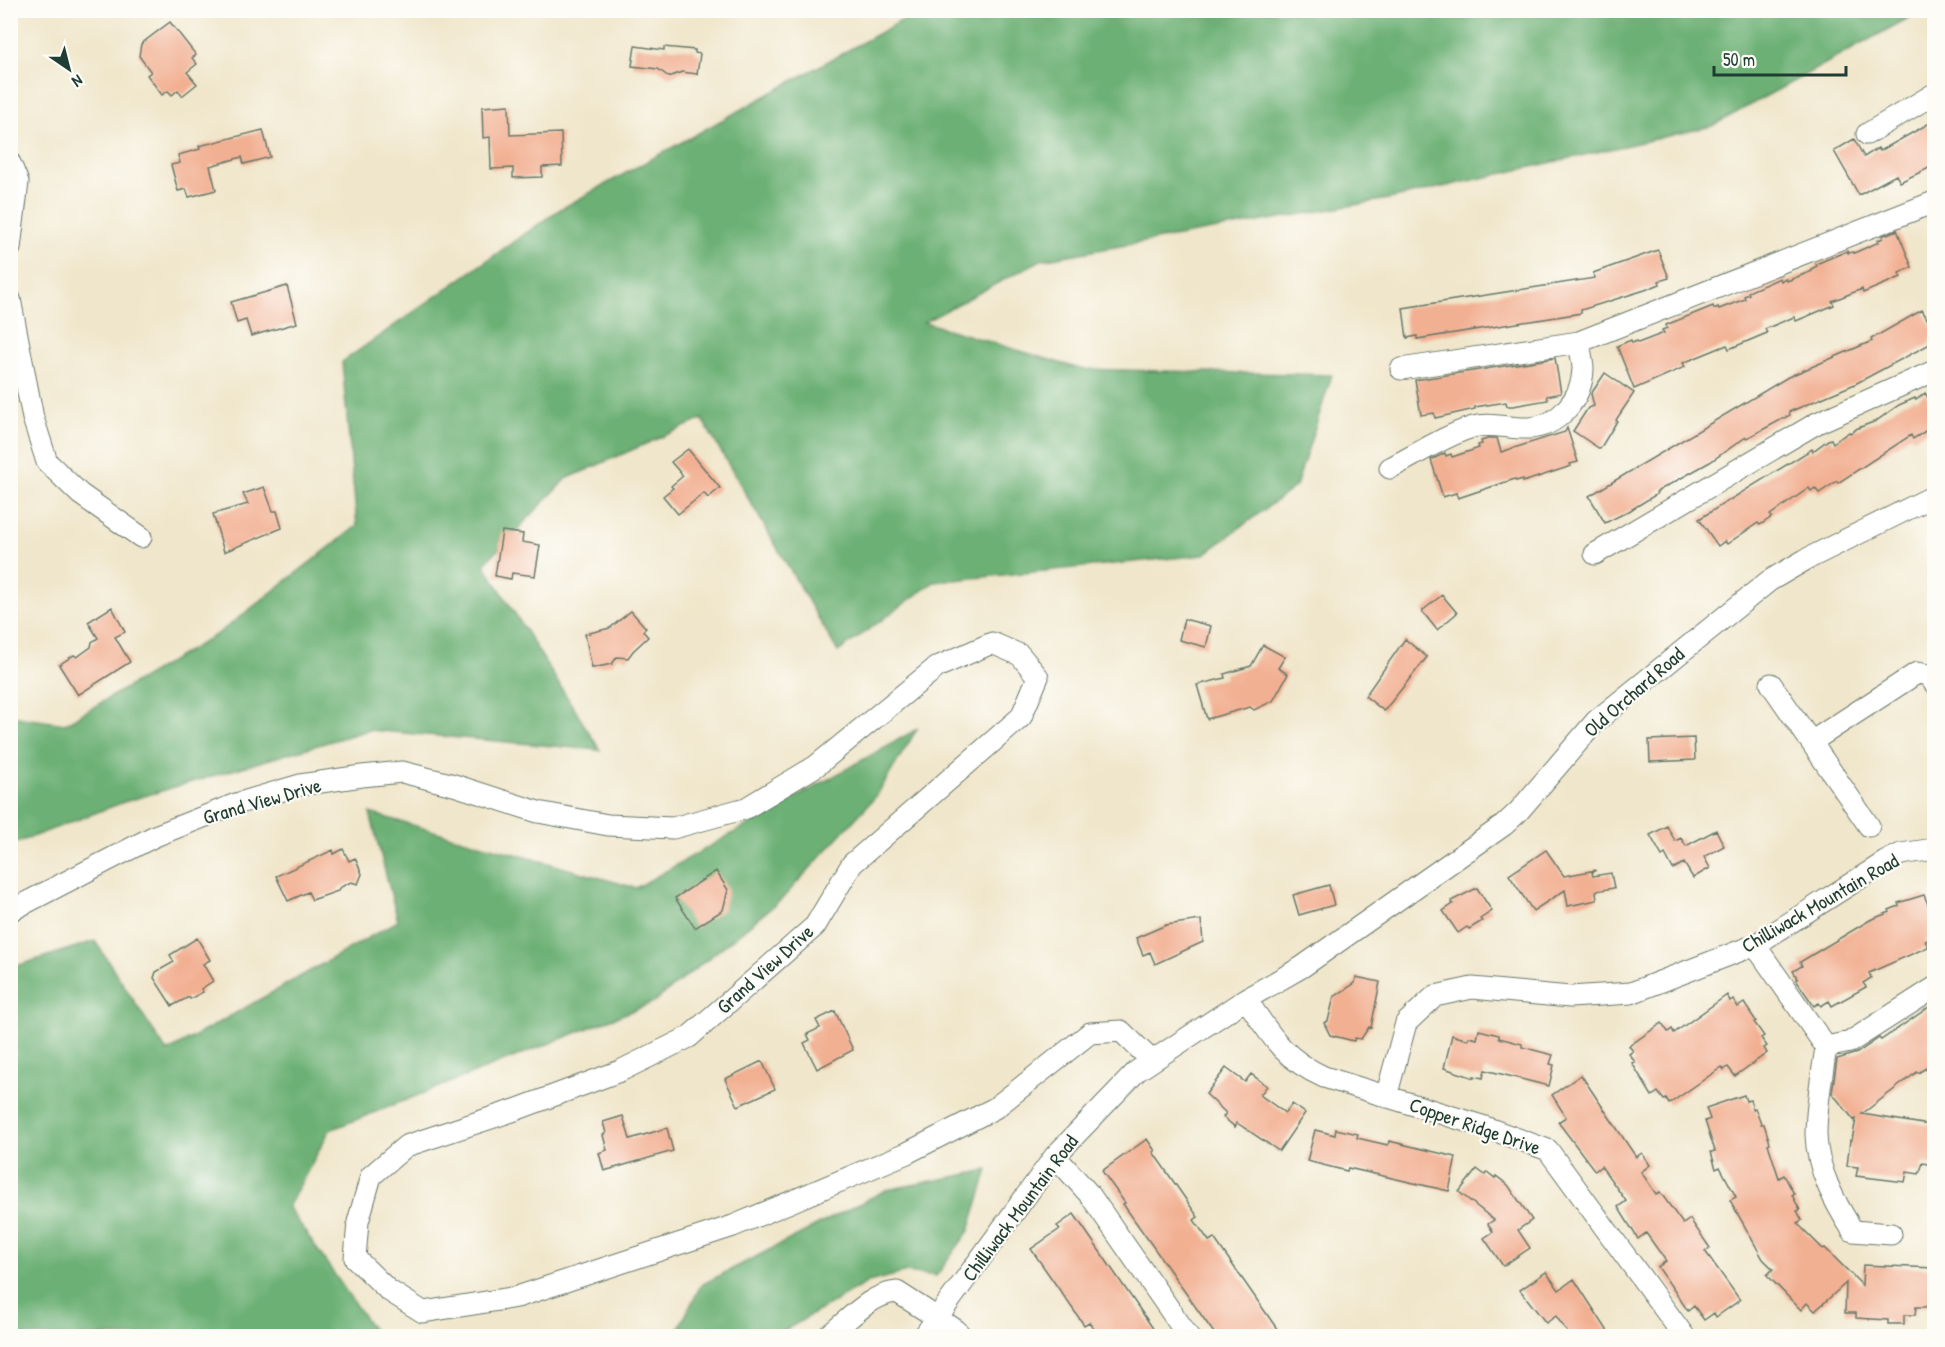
<svg xmlns="http://www.w3.org/2000/svg" width="1945" height="1347" font-family="'Patrick Hand',sans-serif">
<style>
.forest{fill:#6cb074;stroke:#467654;stroke-width:1.5}
.building{fill:#f2b093}
.lines{fill:none;stroke-linecap:round;stroke-linejoin:round}
.minor-casing{stroke:#687869;stroke-width:23}
.minor{stroke:#fff;stroke-width:21}
.labels{text-anchor:middle;stroke-width:4.5;stroke-linejoin:round;paint-order:stroke}
.street-label{font-size:20px;fill:#1f3d34;stroke:#fdfcf7}
</style>
<rect width="100%" height="100%" fill="#fdfcf7"/>
<filter id="ink" filterUnits="userSpaceOnUse"><feTurbulence type="fractalNoise" baseFrequency=".0167" numOctaves="2"/><feDisplacementMap in="SourceGraphic" scale="12" xChannelSelector="R" yChannelSelector="G"/><feConvolveMatrix kernelMatrix="1 2 1 2 8 2 1 2 1" color-interpolation-filters="sRGB"/></filter>
<filter id="wash" filterUnits="userSpaceOnUse"><feTurbulence type="fractalNoise" baseFrequency=".008" numOctaves="4" result="noise"/><feDisplacementMap in="SourceGraphic" scale="24" xChannelSelector="R" yChannelSelector="G"/><feGaussianBlur stdDeviation="1.35" result="paint"/><feColorMatrix in="noise" values="0 0 0 0 0 0 0 0 0 0 0 0 0 0 0 0 0 1.4 0 .05"/><feComposite in="paint" operator="in"/></filter>
<g filter="url(#wash)">
<rect width="100%" height="100%" fill="#f0e6cb"/>
<path class="forest" d="M 919,11 L 1921,11 L 1712,126 L 1394,198 L 1041,260 L 924,322 L 1080,369 L 1332,375 L 1296,486 L 1203,555 L 934,582 L 838,652 L 702,419 L 566,479 L 484,564 L 600,750 L 369,730 L 124,802 L 11,845 L 11,716 L 65,724 L 219,633 L 357,526 L 342,362 L 559,210 Z
M 917,729 L 877,795 L 782,899 L 654,1002 L 330,1130 L 288,1207 L 377,1336 L 11,1336 L 10,968 L 95,941 L 167,1052 L 398,921 L 370,813 L 636,888 Z
M 988,1170 L 969,1231 L 936,1276 L 907,1272 L 868,1282 L 775,1336 L 675,1336 L 701,1285 L 886,1190 Z"/>
<g id="blocks">
<path class="building" d="M 170,22 L 196,55 L 192,58 L 197,64 L 187,72 L 197,84 L 182,96 L 178,90 L 172,95 L 168,91 L 162,95 L 147,75 L 151,72 L 139,56 L 141,44 Z
M 635,46 L 664,50 L 664,47 L 695,50 L 695,53 L 700,54 L 697,74 L 682,72 L 669,77 L 658,69 L 632,66 Z
M 509,105 L 510,135 L 561,133 L 562,166 L 542,167 L 542,177 L 513,178 L 513,168 L 491,169 L 490,137 L 483,138 L 482,107 Z
M 1935,120 L 1935,165 L 1900,182 L 1896,175 L 1859,195 L 1834,151 L 1854,139 L 1864,157 L 1878,148 L 1880,151 Z
M 263,130 L 270,157 L 244,164 L 242,157 L 210,166 L 216,190 L 189,197 L 186,189 L 178,191 L 171,165 L 180,163 L 178,155 L 200,149 L 199,146 Z
M 1897,230 L 1912,267 L 1899,273 L 1901,277 L 1863,293 L 1862,289 L 1832,301 L 1834,305 L 1796,321 L 1794,317 L 1765,329 L 1767,333 L 1729,349 L 1727,345 L 1683,363 L 1685,367 L 1634,389 L 1617,346 L 1631,340 L 1632,343 L 1637,341 L 1638,343 L 1664,333 L 1662,330 L 1667,328 L 1666,325 L 1713,306 L 1714,309 L 1718,307 L 1719,309 L 1745,299 L 1744,296 L 1749,294 L 1748,292 L 1780,278 L 1781,281 L 1786,279 L 1787,281 L 1812,271 L 1811,269 L 1817,266 L 1816,264 L 1847,251 L 1848,253 L 1853,252 L 1854,253 L 1879,242 L 1878,240 L 1883,238 L 1882,236 Z
M 1658,250 L 1669,278 L 1659,281 L 1660,284 L 1645,290 L 1581,310 L 1581,313 L 1417,339 L 1417,336 L 1407,338 L 1403,308 L 1595,278 L 1593,273 Z
M 287,286 L 297,323 L 251,336 L 246,320 L 237,323 L 231,302 Z
M 1922,310 L 1935,332 L 1935,338 L 1929,342 L 1930,344 L 1855,384 L 1789,412 L 1790,415 L 1747,438 L 1746,437 L 1710,462 L 1656,492 L 1657,494 L 1629,511 L 1605,523 L 1589,496 L 1788,377 L 1872,341 L 1871,339 Z
M 1555,358 L 1561,393 L 1547,396 L 1548,400 L 1513,406 L 1507,406 L 1506,402 L 1475,407 L 1475,409 L 1435,418 L 1434,413 L 1421,415 L 1415,380 Z
M 1605,373 L 1634,393 L 1616,420 L 1617,421 L 1600,449 L 1573,431 L 1588,408 L 1594,406 L 1591,394 Z
M 1925,393 L 1929,399 L 1935,395 L 1935,425 L 1913,439 L 1911,435 L 1838,483 L 1837,481 L 1819,493 L 1815,488 L 1811,491 L 1809,488 L 1770,515 L 1772,517 L 1760,525 L 1758,523 L 1727,544 L 1725,541 L 1718,546 L 1699,519 L 1812,449 L 1813,451 L 1828,440 L 1831,439 L 1833,443 L 1849,432 L 1850,433 L 1858,428 L 1876,421 L 1899,405 L 1915,398 L 1916,400 Z
M 1567,428 L 1578,462 L 1570,464 L 1571,466 L 1523,482 L 1523,479 L 1516,481 L 1515,479 L 1458,498 L 1456,493 L 1443,497 L 1431,460 L 1445,453 L 1446,456 L 1451,454 L 1452,457 L 1479,448 L 1478,445 L 1482,444 L 1481,441 L 1491,438 L 1497,438 L 1501,452 L 1565,432 Z
M 688,449 L 720,488 L 708,498 L 704,493 L 678,514 L 663,496 L 673,488 L 671,486 L 683,476 L 671,462 Z
M 264,487 L 273,511 L 277,511 L 282,528 L 224,552 L 213,514 L 248,504 L 243,494 Z
M 502,531 L 523,534 L 522,542 L 540,545 L 535,576 L 512,573 L 511,579 L 495,576 Z
M 1442,595 L 1457,613 L 1437,630 L 1422,611 Z
M 112,607 L 125,632 L 115,637 L 130,662 L 78,695 L 59,665 L 74,655 L 77,657 L 91,647 L 92,642 L 98,638 L 88,622 Z
M 631,611 L 646,628 L 643,631 L 648,637 L 633,651 L 628,658 L 617,657 L 612,664 L 592,668 L 585,634 L 610,628 Z
M 1184,619 L 1211,626 L 1206,647 L 1179,640 Z
M 1405,639 L 1427,657 L 1384,711 L 1365,696 Z
M 1263,645 L 1285,657 L 1278,668 L 1288,674 L 1273,701 L 1254,710 L 1250,707 L 1207,719 L 1197,685 L 1225,678 L 1224,674 L 1251,666 Z
M 1694,738 L 1695,760 L 1650,762 L 1649,740 Z
M 1667,826 L 1675,841 L 1681,838 L 1686,846 L 1716,830 L 1724,846 L 1704,857 L 1710,868 L 1693,878 L 1684,863 L 1673,869 L 1665,854 L 1662,856 L 1650,835 Z
M 343,849 L 349,861 L 355,858 L 362,874 L 358,884 L 351,882 L 339,888 L 338,891 L 312,900 L 308,892 L 288,901 L 276,876 L 333,850 L 334,854 Z
M 1546,850 L 1564,876 L 1596,870 L 1592,873 L 1593,876 L 1611,873 L 1614,888 L 1596,891 L 1597,900 L 1568,906 L 1565,890 L 1533,911 L 1509,875 Z
M 716,871 L 728,890 L 723,910 L 695,928 L 675,898 Z
M 1329,885 L 1334,905 L 1299,915 L 1293,895 Z
M 1477,888 L 1492,911 L 1480,919 L 1482,921 L 1469,929 L 1467,927 L 1458,933 L 1443,911 L 1453,904 L 1451,901 Z
M 1924,895 L 1935,921 L 1935,937 L 1925,941 L 1928,947 L 1869,973 L 1871,978 L 1863,983 L 1866,987 L 1832,1006 L 1829,1001 L 1821,1006 L 1819,1003 L 1814,1006 L 1796,980 L 1798,979 L 1793,971 L 1802,966 L 1800,962 L 1870,920 L 1890,912 L 1889,910 L 1899,906 L 1898,903 Z
M 1201,920 L 1203,942 L 1155,964 L 1150,952 L 1143,955 L 1136,938 L 1166,925 Z
M 197,938 L 210,960 L 203,964 L 213,981 L 201,989 L 203,992 L 190,999 L 189,997 L 172,1006 L 154,978 L 156,972 L 174,962 L 170,955 Z
M 1356,977 L 1380,982 L 1371,1028 L 1369,1027 L 1361,1039 L 1355,1038 L 1354,1041 L 1330,1035 L 1324,1023 L 1328,1021 L 1334,997 L 1355,983 Z
M 1727,995 L 1730,1001 L 1733,999 L 1738,1007 L 1744,1003 L 1756,1021 L 1754,1022 L 1764,1036 L 1761,1038 L 1767,1046 L 1764,1048 L 1767,1053 L 1735,1076 L 1728,1067 L 1724,1070 L 1722,1067 L 1669,1104 L 1666,1099 L 1664,1100 L 1658,1092 L 1652,1096 L 1632,1063 L 1635,1062 L 1629,1054 L 1633,1051 L 1629,1046 L 1662,1023 L 1668,1032 L 1672,1029 L 1674,1033 Z
M 1935,1003 L 1935,1078 L 1926,1068 L 1918,1073 L 1917,1072 L 1862,1114 L 1935,1126 L 1935,1165 L 1923,1163 L 1919,1174 L 1907,1172 L 1905,1182 L 1856,1176 L 1858,1167 L 1847,1166 L 1850,1140 L 1852,1140 L 1856,1119 L 1854,1120 L 1832,1093 L 1837,1059 L 1857,1053 L 1879,1038 L 1881,1040 Z
M 835,1011 L 853,1050 L 817,1069 L 804,1043 L 810,1040 L 807,1034 L 820,1028 L 816,1020 Z
M 1479,1030 L 1499,1035 L 1499,1038 L 1522,1044 L 1522,1047 L 1553,1055 L 1550,1064 L 1554,1065 L 1549,1086 L 1485,1070 L 1483,1078 L 1474,1076 L 1474,1078 L 1444,1068 L 1452,1035 L 1468,1040 L 1469,1037 L 1477,1039 Z
M 762,1061 L 775,1089 L 738,1106 L 725,1079 Z
M 1226,1068 L 1245,1082 L 1251,1074 L 1267,1086 L 1260,1095 L 1285,1113 L 1292,1104 L 1305,1113 L 1279,1151 L 1237,1123 L 1235,1127 L 1223,1117 L 1226,1113 L 1206,1094 Z
M 1581,1075 L 1636,1157 L 1642,1153 L 1650,1165 L 1641,1172 L 1656,1194 L 1660,1192 L 1683,1224 L 1690,1219 L 1710,1248 L 1705,1251 L 1740,1300 L 1716,1317 L 1714,1313 L 1704,1320 L 1694,1306 L 1688,1311 L 1658,1267 L 1666,1261 L 1646,1233 L 1638,1239 L 1618,1207 L 1626,1201 L 1601,1166 L 1595,1171 L 1558,1122 L 1566,1117 L 1552,1095 Z
M 1744,1095 L 1746,1101 L 1750,1100 L 1753,1109 L 1755,1108 L 1761,1124 L 1764,1124 L 1770,1143 L 1768,1144 L 1779,1178 L 1784,1175 L 1794,1194 L 1792,1195 L 1800,1210 L 1797,1211 L 1802,1220 L 1797,1223 L 1823,1249 L 1825,1248 L 1862,1285 L 1863,1265 L 1935,1268 L 1935,1304 L 1925,1307 L 1916,1307 L 1915,1315 L 1904,1315 L 1904,1324 L 1888,1324 L 1888,1320 L 1856,1318 L 1856,1313 L 1845,1313 L 1846,1283 L 1815,1311 L 1807,1303 L 1801,1310 L 1767,1275 L 1773,1269 L 1763,1259 L 1730,1200 L 1736,1197 L 1720,1167 L 1716,1169 L 1711,1152 L 1715,1151 L 1705,1121 L 1710,1119 L 1706,1108 Z
M 623,1116 L 630,1139 L 667,1128 L 673,1151 L 604,1171 L 599,1153 L 607,1150 L 603,1135 L 606,1133 L 603,1122 Z
M 1336,1129 L 1358,1134 L 1357,1138 L 1388,1145 L 1389,1141 L 1456,1157 L 1449,1191 L 1348,1168 L 1347,1171 L 1307,1161 L 1315,1130 L 1335,1135 Z
M 1147,1139 L 1155,1151 L 1153,1152 L 1198,1217 L 1194,1220 L 1209,1241 L 1214,1238 L 1282,1336 L 1216,1336 L 1123,1204 L 1125,1203 L 1102,1171 Z
M 1477,1169 L 1485,1175 L 1487,1172 L 1495,1178 L 1496,1176 L 1508,1185 L 1532,1220 L 1518,1230 L 1530,1248 L 1503,1266 L 1484,1238 L 1493,1232 L 1488,1224 L 1494,1220 L 1459,1192 Z
M 1074,1214 L 1152,1327 L 1157,1336 L 1099,1336 L 1089,1322 L 1084,1325 L 1031,1249 L 1060,1229 L 1057,1226 Z
M 1546,1272 L 1559,1290 L 1574,1279 L 1611,1336 L 1570,1336 L 1556,1316 L 1546,1323 L 1520,1290 Z"/>
</g>
</g>
<g filter="url(#ink)">
<use href="#blocks" fill-opacity="0" stroke="#687869" stroke-width="1.5"/>
<g class="lines">
<defs>
<path id="minor" d="M 1867,134 L 1934,94
M 10,163 L 18,182 L 10,248
M 10,299 L 33,418 L 47,462 L 80,494 L 141,537
M 1401,369 L 1579,342 L 1934,202
M 1390,468 C 1414,456 1448,434 1473,427 C 1490,422 1510,429 1528,428 C 1558,427 1582,399 1583,369 C 1583,361 1580,351 1579,342
M 1595,554 L 1817,423 L 1934,371
M 1771,684 L 1869,826
M 1811,742 L 1917,673 L 1929,675 L 1934,683
M 10,911 L 155,836 L 236,804 L 300,785 L 362,776 L 402,772 L 454,785 L 538,812 L 608,825 L 673,828 L 746,808 L 816,766 L 937,667 L 992,643 L 1020,655 L 1038,677 L 1021,717 L 852,864 L 815,926 L 689,1037 L 620,1071 L 515,1110 L 406,1146 L 371,1176 L 358,1222 L 355,1258 L 388,1290 L 423,1312 L 517,1297 L 733,1226 L 907,1153 L 995,1108 L 1090,1033 L 1121,1031 L 1152,1061
M 1755,945 L 1826,1047 C 1822,1076 1816,1106 1816,1135 C 1817,1170 1835,1203 1853,1231 L 1891,1234
M 1246,999 C 1271,1035 1282,1058 1324,1077 L 1485,1127 L 1548,1150 L 1684,1336
M 1826,1047 L 1850,1042 L 1934,988
M 1386,1097 L 1406,1023 L 1435,996 L 1472,988 L 1570,997 L 1631,993 L 1755,945 L 1885,862 L 1901,854 L 1934,849
M 1055,1156 L 1090,1195 L 1188,1336
M 828,1336 C 849,1320 870,1294 897,1292 L 956,1330 L 961,1336
M 924,1336 L 1055,1156 L 1137,1071 L 1246,999 L 1302,967 L 1504,825 L 1518,812 L 1596,721 L 1769,581 L 1805,560 L 1934,496"/>
</defs>
<use href="#minor" class="minor-casing"/>
<use href="#minor" class="minor"/>
</g>
</g>
<g class="labels">
<g class="street-label">
<text transform="translate(1634 692) rotate(-41)" y="7">Old Orchard Road</text>
<text transform="translate(262 801) rotate(-16)" y="7">Grand View Drive</text>
<text transform="translate(1820 903) rotate(-30)" y="7">Chilliwack Mountain Road</text>
<text transform="translate(765 969) rotate(-42)" y="7">Grand View Drive</text>
<text transform="translate(1475 1126) rotate(19)" y="7">Copper Ridge Drive</text>
<text transform="translate(1020 1208) rotate(-53)" y="7">Chilliwack Mountain Road</text>
</g>
</g>
<rect width="1945" height="1347" fill="none" stroke="#fdfcf7" stroke-width="36"/>
<g transform="translate(69 69) rotate(145)" stroke="#fdfcf7" stroke-width="4.5" paint-order="stroke">
<path d="M0-4.5L10 22L0 15L-10 22Z" fill="#1f3d34"/>
<text y="-9" font-size="16" font-weight="bold" text-anchor="middle" fill="#1f3d34">N</text>
</g>
<path d="M1714 66v9h132v-9" fill="none" stroke="#1f3d34" stroke-width="3"/>
<text x="1723" y="66" font-size="18" fill="#1f3d34" stroke="#fdfcf7" stroke-width="4.5" paint-order="stroke">50 m</text>
</svg>
